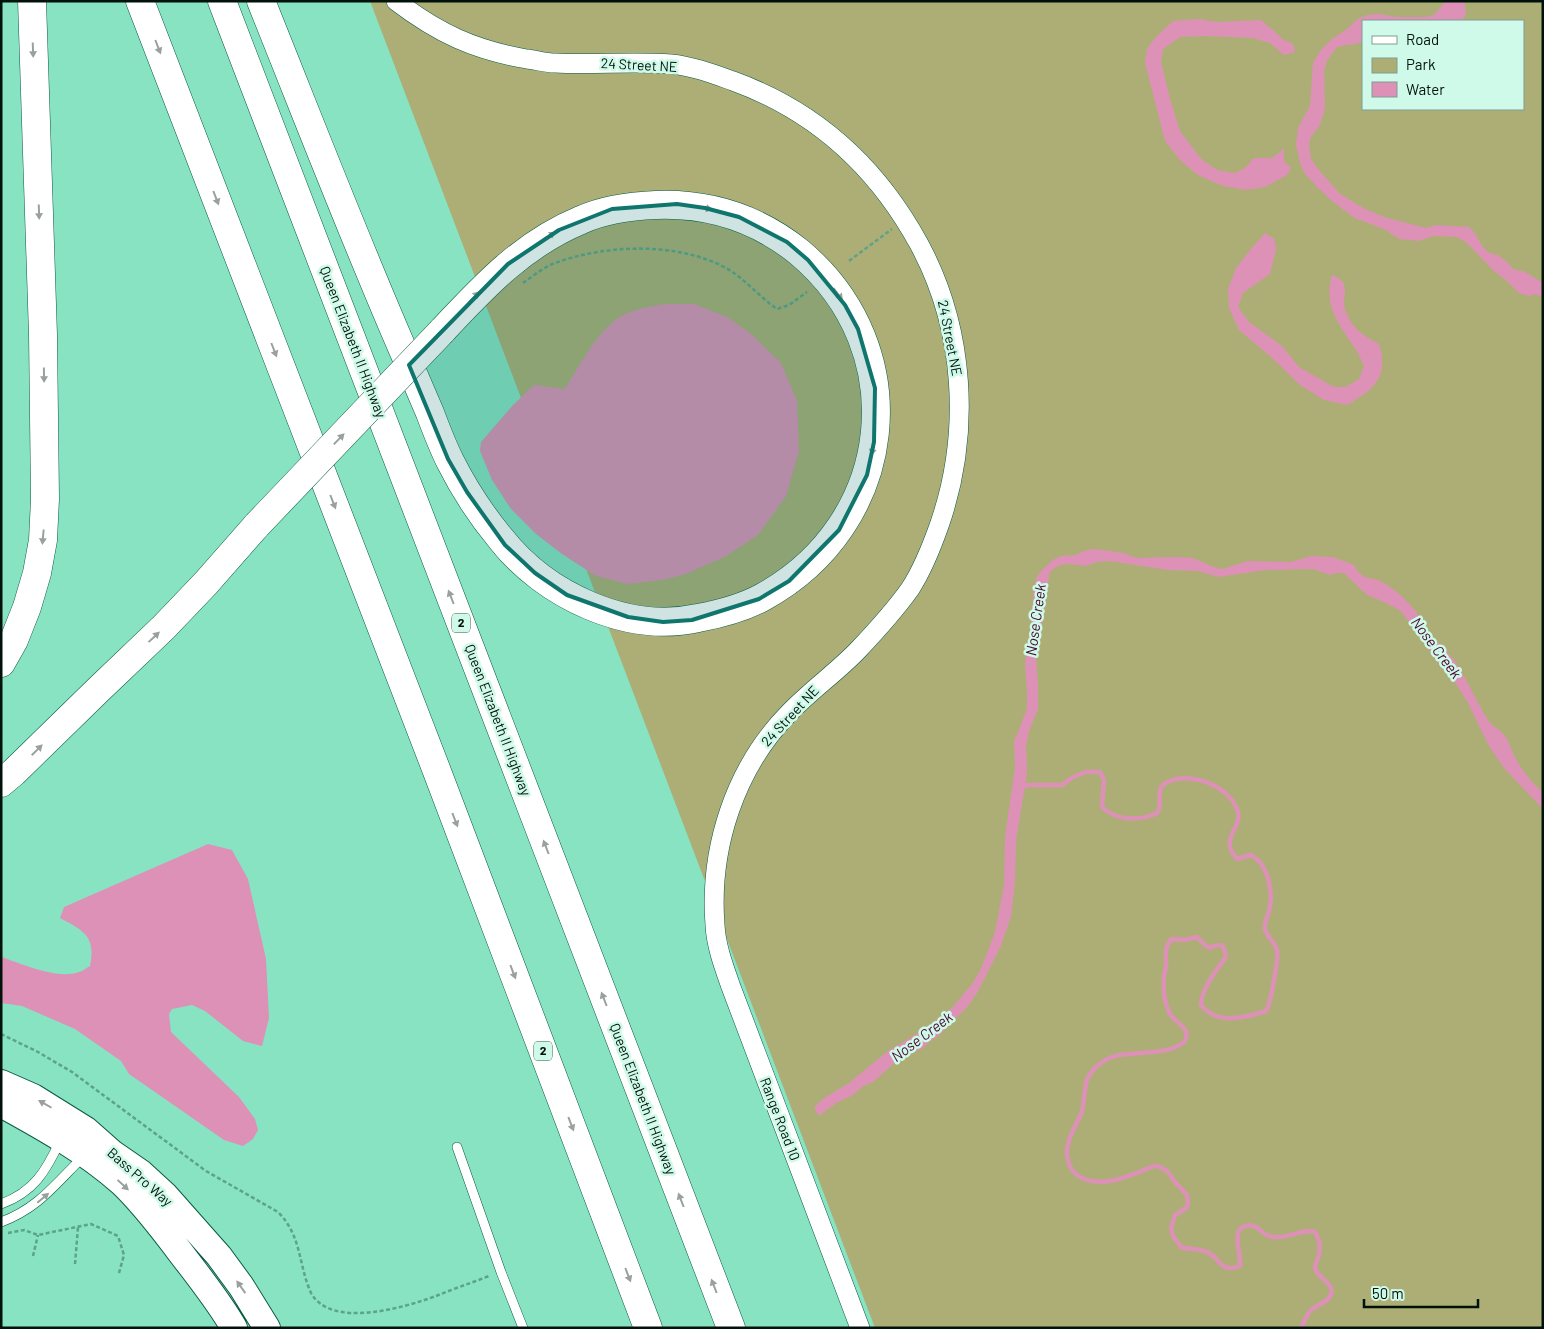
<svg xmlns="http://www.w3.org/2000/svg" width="1544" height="1329" font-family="Barlow,sans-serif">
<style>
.green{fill:#adae75;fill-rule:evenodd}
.water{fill:#de91b7}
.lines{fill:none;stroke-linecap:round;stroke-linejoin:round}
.stream{stroke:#de91b7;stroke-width:4.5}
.lane-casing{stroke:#095a44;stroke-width:10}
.street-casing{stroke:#095a44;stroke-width:20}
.secondary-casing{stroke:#095a44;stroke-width:28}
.highway-casing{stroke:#095a44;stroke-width:29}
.path{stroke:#5da389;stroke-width:2.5;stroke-dasharray:4 2.5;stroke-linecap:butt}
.lane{stroke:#fff;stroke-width:9}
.street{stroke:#fff;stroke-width:19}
.secondary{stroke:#fff;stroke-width:26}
.highway{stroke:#fff;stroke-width:28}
.highway-bridge-casing{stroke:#095a44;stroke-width:29;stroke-linecap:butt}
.highway-bridge{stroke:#fff;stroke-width:28}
.oneway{fill:#99a09d}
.marked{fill:#0f766e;fill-opacity:0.2;stroke:#0f766e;stroke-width:4;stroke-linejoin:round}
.labels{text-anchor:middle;stroke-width:5;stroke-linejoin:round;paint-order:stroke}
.shield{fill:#cffae9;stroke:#3e584d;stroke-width:1}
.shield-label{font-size:12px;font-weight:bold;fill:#00120a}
.street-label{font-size:14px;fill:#00120a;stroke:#cffae9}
.water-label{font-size:15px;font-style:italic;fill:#4d0832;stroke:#cffae9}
</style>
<rect width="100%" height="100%" fill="#87e3c2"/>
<path class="green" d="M 370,1 L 1543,1 L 1543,1328 L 875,1328 ZM 1363,21 L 1523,21 L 1523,109 L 1363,109 Z"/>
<path class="water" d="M 1446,1 L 1464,1 L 1466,13 L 1462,21 L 1363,21 L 1363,41 L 1359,43 L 1337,47 L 1327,60 L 1324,71 L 1325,108 L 1320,125 L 1310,138 L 1309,145 L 1311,159 L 1318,169 L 1340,194 L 1365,209 L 1384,217 L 1426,228 L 1436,225 L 1469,227 L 1475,233 L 1482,246 L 1489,253 L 1498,255 L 1507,262 L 1513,269 L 1525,272 L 1543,283 L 1543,298 L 1536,294 L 1529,296 L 1519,293 L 1508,282 L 1493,270 L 1467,243 L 1457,237 L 1433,236 L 1419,241 L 1399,239 L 1386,230 L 1355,218 L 1332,201 L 1319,189 L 1305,174 L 1300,163 L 1296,144 L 1298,128 L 1310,106 L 1313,63 L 1320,51 L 1332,39 L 1347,29 L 1358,19 L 1367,15 L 1379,14 L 1397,17 L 1424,17 L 1434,15 Z
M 1199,19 L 1217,22 L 1261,20 L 1284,40 L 1293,44 L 1295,52 L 1284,55 L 1270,43 L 1253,38 L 1203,36 L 1180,37 L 1163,49 L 1161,62 L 1170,99 L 1180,131 L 1201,159 L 1217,170 L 1235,173 L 1245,168 L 1254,158 L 1272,158 L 1284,149 L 1284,161 L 1291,168 L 1287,175 L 1265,187 L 1246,190 L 1223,186 L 1198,175 L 1181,161 L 1165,141 L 1145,63 L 1147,49 L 1156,37 L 1173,21 Z
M 1265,233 L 1274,239 L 1276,249 L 1270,274 L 1243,293 L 1238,307 L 1249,322 L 1282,346 L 1299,367 L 1334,387 L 1346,387 L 1359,379 L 1364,366 C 1361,360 1359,354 1355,348 C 1339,324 1323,306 1332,275 C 1355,284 1339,296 1346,312 C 1352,328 1363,336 1379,344 C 1389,377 1375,389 1347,405 L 1324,400 L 1300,385 L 1271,357 L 1239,330 L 1229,308 L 1228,289 L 1236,268 L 1251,249 Z
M 665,304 L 694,304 L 727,317 L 751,334 L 781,363 L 797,401 L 799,451 L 786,496 L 758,535 L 726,556 L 686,574 L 662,580 L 628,584 L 596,576 L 562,554 L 536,534 L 511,509 L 492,480 L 480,451 L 481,442 L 513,405 L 534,385 L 565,389 C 580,365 598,329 623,315 C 636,308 651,307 665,304 Z
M 1094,549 L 1124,553 L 1136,558 L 1177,557 L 1193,558 L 1216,568 L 1222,569 L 1248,561 L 1291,562 L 1311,556 L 1333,557 L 1354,565 C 1363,582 1368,575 1382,582 C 1395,589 1407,600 1416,612 C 1422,619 1425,628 1431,635 C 1438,644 1447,651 1454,660 C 1467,679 1476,701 1488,720 C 1494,729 1501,729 1507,739 C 1510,743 1510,748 1513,753 C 1518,765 1532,784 1543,792 L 1543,809 L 1504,768 L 1489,746 L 1468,703 L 1457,685 L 1443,669 L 1401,611 L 1384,602 L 1367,595 L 1344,573 L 1336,573 L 1330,575 L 1313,569 L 1265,570 L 1219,577 L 1197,571 L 1168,570 L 1109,561 L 1097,562 L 1086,566 L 1069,564 L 1061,565 L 1056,567 L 1050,572 L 1045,598 L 1039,647 L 1036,656 L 1038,687 L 1038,709 L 1029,731 L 1026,746 L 1027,773 L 1016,841 L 1015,881 L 1011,917 L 1000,948 L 977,993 L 968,1006 L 938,1036 L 930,1041 L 923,1048 L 899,1059 L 873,1082 L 862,1087 L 853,1095 L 836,1103 L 819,1116 L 814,1107 L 824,1098 L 849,1083 L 888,1051 L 920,1032 L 952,1008 L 972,984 L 981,969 L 995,932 L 1004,885 L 1005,838 L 1015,767 L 1014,742 L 1027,709 L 1027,692 L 1025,663 L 1031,628 L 1034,586 L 1037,577 L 1042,570 L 1053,560 L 1061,556 L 1075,555 L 1087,550 Z
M 208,844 L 232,850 L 248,879 L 266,959 L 269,1018 L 262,1046 L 243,1041 L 205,1011 L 192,1005 L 172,1009 L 169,1014 L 171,1032 L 239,1097 L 255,1119 L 258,1130 L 253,1139 L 243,1146 L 224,1140 L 129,1074 L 121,1061 L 75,1029 L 22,1006 L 1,1003 L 1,957 C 23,964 57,980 79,972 C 83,971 86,968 90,966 C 96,936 84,931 60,918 L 64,907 Z"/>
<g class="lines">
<path class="stream" d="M 1020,787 L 1028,785 L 1062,785 L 1073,777 L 1086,772 L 1100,772 L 1104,780 L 1102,807 C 1116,821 1140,821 1157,813 C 1164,804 1155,791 1164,784 C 1186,769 1228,785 1237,809 C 1245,828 1217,837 1237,859 L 1251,855 C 1267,863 1273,889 1270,907 C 1269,914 1264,922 1265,929 C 1267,937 1275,942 1277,950 C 1279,958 1271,997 1268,1007 L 1266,1011 C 1245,1018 1216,1025 1201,1005 C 1201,989 1217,969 1226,957 C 1224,944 1222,942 1210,948 L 1206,946 L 1197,937 L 1184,940 L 1172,939 C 1164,946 1166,954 1166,964 C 1167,967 1165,971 1164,975 C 1163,986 1164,1001 1169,1012 C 1173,1023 1194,1028 1184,1042 C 1181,1045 1177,1046 1174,1048 C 1144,1059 1108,1043 1088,1077 C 1084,1085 1085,1103 1081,1114 C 1074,1130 1062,1146 1069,1164 C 1074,1177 1085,1181 1099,1182 C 1118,1182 1136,1173 1154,1166 L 1158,1166 L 1167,1171 L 1175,1182 L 1187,1195 L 1188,1204 L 1186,1208 L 1175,1215 L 1171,1228 L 1173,1236 L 1181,1247 C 1190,1250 1201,1248 1209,1253 C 1221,1260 1221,1273 1240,1266 C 1241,1255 1236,1245 1238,1234 C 1239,1230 1240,1228 1245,1226 C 1258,1223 1260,1233 1269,1236 C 1272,1237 1274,1237 1277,1237 C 1290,1238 1302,1228 1315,1232 C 1320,1240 1321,1249 1318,1258 C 1318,1260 1315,1264 1315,1266 C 1314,1275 1328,1280 1331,1288 C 1335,1300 1317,1305 1311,1310 C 1306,1315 1305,1322 1301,1328"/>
<defs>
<path id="lane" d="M 457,1147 L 501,1272 L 523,1328
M 1,1204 C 34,1192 46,1171 60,1141
M 1,1222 C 39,1208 56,1183 84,1156"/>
<path id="street" d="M 396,1 C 438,33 474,50 527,59 C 536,60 546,63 555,63 C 594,65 632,61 671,64 C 692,66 713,74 733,81 C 816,111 877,167 919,244 C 965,329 971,432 940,523 C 932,546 923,569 910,589 C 895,610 876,631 858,650 C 837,672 811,690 789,713 C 735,768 709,848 715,925 C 716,946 724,967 731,987 L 860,1328"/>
<path id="secondary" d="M 1,1083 L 33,1097 L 86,1130 L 112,1153 L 141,1173 L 165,1195 L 219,1256 L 241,1286 L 267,1328
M 1,1104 C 43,1127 86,1151 122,1183 C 141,1201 158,1223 174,1244 C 194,1271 217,1298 234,1328"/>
<path id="highway" d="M 140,1 L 438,774 L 648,1328
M 222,1 L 731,1328
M 261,1 C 308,118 353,235 403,350 C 412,371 421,392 430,413 C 436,429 442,445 450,461 C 464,489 481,515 501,539 C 545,595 627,634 698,618 C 720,614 743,608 763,597 C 896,524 916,350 799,252 C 758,219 709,203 656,205 C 630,206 605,209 581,220 C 523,244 484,286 442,331
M 1,663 L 14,640 L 27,607 L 37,573 L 43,540 L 45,499 L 43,335 L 32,1
M 1,783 L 14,772 L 98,690 L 164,627 L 206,583 L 257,525"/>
</defs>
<use href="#lane" class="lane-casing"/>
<use href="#street" class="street-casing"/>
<use href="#secondary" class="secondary-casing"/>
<use href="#highway" class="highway-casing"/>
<path class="path" d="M 849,261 L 892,229
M 523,283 C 533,276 544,267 555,263 C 604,245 672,242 720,265 C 742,275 757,295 777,309 L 789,305 L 807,292
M 1,1034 L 38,1052 L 72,1072 L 206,1171 L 278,1212 C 302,1236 298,1264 311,1293 C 331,1329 403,1308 436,1296 C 453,1289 471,1283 489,1276
M 8,1233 L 24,1230 L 38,1235 L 91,1224 L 118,1236 L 124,1255 L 119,1273
M 33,1256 L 38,1235
M 75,1264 L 78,1227"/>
<use href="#lane" class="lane"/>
<use href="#street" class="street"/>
<use href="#secondary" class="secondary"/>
<use href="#highway" class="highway"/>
<defs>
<path id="highway-bridge" d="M 257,525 L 442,331"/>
</defs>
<use href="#highway-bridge" class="highway-bridge-casing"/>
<use href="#highway-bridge" class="highway-bridge"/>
</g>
<defs><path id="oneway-solid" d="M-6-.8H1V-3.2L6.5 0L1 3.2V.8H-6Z" transform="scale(1.25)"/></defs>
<g class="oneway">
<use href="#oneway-solid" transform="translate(158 47) rotate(69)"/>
<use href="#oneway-solid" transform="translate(33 50) rotate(88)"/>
<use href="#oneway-solid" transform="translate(216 198) rotate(69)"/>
<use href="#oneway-solid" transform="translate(705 208) rotate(11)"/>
<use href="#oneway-solid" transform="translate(39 212) rotate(88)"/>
<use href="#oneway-solid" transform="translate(549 236) rotate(-30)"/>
<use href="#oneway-solid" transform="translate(838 294) rotate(53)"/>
<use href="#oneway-solid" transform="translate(474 297) rotate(-46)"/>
<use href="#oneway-solid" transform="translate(274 350) rotate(69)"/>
<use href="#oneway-solid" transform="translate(44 375) rotate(89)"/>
<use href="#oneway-solid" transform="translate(339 439) rotate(-46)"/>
<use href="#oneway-solid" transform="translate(873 448) rotate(101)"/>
<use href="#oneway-solid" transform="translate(333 502) rotate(69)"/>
<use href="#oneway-solid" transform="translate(43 537) rotate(95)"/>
<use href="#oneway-solid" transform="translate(451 597) rotate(-111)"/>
<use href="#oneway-solid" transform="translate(154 637) rotate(-43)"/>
<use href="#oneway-solid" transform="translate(37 750) rotate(-45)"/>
<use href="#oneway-solid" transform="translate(455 820) rotate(69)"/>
<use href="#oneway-solid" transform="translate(546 847) rotate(-111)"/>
<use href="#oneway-solid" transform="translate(513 972) rotate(69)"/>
<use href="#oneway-solid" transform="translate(604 999) rotate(-111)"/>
<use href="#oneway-solid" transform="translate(45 1104) rotate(-150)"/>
<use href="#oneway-solid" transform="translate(571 1124) rotate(69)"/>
<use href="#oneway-solid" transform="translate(123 1185) rotate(43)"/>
<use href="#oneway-solid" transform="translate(43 1198) rotate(-40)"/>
<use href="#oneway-solid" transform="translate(681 1200) rotate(-111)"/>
<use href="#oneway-solid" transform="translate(628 1275) rotate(69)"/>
<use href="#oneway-solid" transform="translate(714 1286) rotate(-111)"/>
<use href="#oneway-solid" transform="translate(241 1287) rotate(-125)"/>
</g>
<path class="marked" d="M 677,204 L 705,208 L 739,217 L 787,242 L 808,260 L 845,305 L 858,329 L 875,388 L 874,442 L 867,475 L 839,530 L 789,581 L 759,599 L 692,620 L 663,622 L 628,617 L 567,595 L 535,573 L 505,545 L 467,492 L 448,459 L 409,365 L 508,264 L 559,230 L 612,209 Z"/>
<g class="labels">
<g class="shield">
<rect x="452" y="613.5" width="18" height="19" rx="4"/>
<rect x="534" y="1041.5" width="18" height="19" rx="4"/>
</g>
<g class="shield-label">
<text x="461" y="627">2</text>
<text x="543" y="1055">2</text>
</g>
<g class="street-label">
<text transform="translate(639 65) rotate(3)" y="5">24 Street NE</text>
<text transform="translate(950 338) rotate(79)" y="5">24 Street NE</text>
<text transform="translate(353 342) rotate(69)" y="5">Queen Elizabeth II Highway</text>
<text transform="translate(790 716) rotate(-47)" y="5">24 Street NE</text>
<text transform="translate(498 720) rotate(69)" y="5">Queen Elizabeth II Highway</text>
<text transform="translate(643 1099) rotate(69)" y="5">Queen Elizabeth II Highway</text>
<text transform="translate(780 1119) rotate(69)" y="5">Range Road 10</text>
<text transform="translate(140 1177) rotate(41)" y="5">Bass Pro Way</text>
</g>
<g class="water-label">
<text transform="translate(1036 620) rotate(-82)" y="5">Nose Creek</text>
<text transform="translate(1436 648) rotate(53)" y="5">Nose Creek</text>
<text transform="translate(922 1037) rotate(-37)" y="5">Nose Creek</text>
</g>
</g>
<rect width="1544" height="1329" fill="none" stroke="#00120a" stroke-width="5"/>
<rect x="1362" y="20" width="162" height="90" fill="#cffae9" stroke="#7c9d90"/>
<rect x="1372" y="36" width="25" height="8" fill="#ffffff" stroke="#7c9d90"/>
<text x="1406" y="45" font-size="15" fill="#00120a">Road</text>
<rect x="1372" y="58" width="25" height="15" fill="#adae75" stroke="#7c9d90"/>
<text x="1406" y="70" font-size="15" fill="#00120a">Park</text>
<rect x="1372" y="82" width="25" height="15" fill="#de91b7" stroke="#7c9d90"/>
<text x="1406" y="95" font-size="15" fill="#00120a">Water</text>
<path d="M1364 1299v8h114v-8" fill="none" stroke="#00120a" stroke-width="2.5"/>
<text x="1372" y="1299" font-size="15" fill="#00120a" stroke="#cffae9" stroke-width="4" paint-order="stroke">50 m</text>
</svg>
